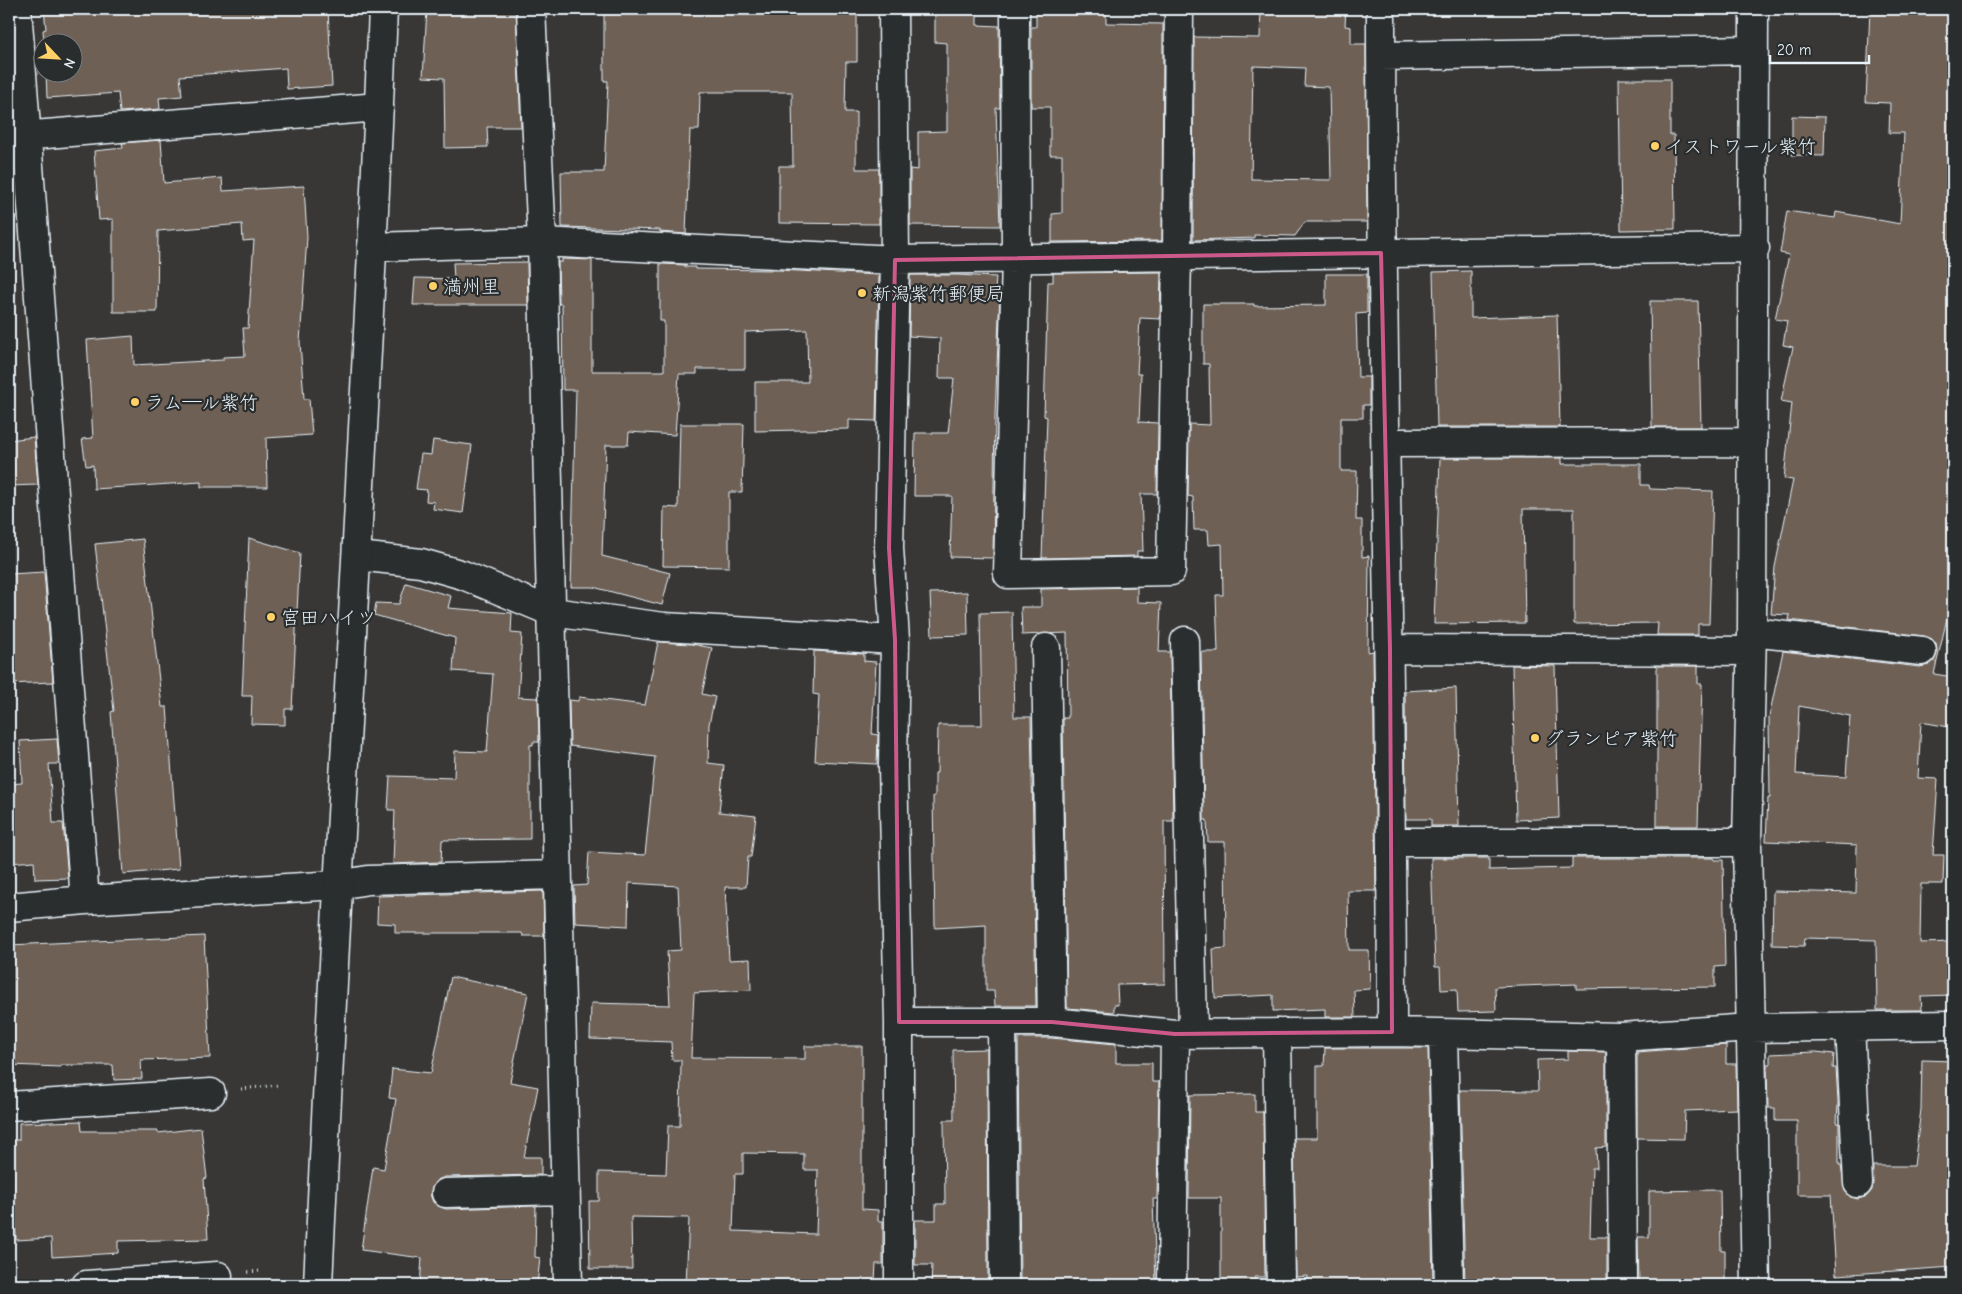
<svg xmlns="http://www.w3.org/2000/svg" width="1962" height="1294" font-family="'Comic Neue','Klee One',sans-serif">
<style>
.building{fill:#6e6054;stroke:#e8f1f8;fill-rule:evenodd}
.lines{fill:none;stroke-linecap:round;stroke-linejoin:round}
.street-casing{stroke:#e8f1f8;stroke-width:31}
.secondary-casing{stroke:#e8f1f8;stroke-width:31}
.path{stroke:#e8f1f8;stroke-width:3;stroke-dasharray:1 4;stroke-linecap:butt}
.street{stroke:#2a2d2e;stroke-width:28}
.secondary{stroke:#2a2d2e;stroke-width:28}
.marked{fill:none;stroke:#cd598a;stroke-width:4;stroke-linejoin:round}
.poi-dot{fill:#ffd166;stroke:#2a2d2e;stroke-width:2}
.labels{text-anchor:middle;stroke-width:4.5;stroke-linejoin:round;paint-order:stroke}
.poi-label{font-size:19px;fill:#e8f1f8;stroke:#2a2d2e;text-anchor:start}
</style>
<rect width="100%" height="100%" fill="#383736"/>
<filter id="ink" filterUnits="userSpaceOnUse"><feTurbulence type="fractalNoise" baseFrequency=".02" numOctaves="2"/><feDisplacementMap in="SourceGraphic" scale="10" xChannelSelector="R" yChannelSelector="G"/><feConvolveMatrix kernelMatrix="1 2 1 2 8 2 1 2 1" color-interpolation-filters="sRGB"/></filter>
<g filter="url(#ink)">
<path class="building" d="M 44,9 L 328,9 L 332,86 L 287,89 L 286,68 L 180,76 L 182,96 L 159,98 L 160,109 L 120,112 L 118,93 L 47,98 L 46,72 L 72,72 L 72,42 L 44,42 L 43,30 L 46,29 Z
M 427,9 L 516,9 L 521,127 L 487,127 L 488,147 L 445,148 L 444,78 L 423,77 Z
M 604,9 L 857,9 L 857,62 L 846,62 L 845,112 L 856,112 L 856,169 L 879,169 L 879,224 L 779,223 L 779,166 L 793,166 L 792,92 L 700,92 L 699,130 L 690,130 L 686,234 L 660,232 L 660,230 L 562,227 L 561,172 L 604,172 L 608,81 L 604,81 Z
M 935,9 L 977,10 L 977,25 L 999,26 L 1000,108 L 996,108 L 1000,226 L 910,225 L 910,169 L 918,170 L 918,132 L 947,131 L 947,43 L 935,42 Z
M 1036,9 L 1106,9 L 1106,23 L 1163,24 L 1162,241 L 1052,242 L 1052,214 L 1062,213 L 1062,155 L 1050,155 L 1050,107 L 1031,107 L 1031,27 L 1036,27 Z
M 1261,9 L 1346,9 L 1345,26 L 1351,27 L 1351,44 L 1366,44 L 1367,222 L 1305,222 L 1295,236 L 1254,235 L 1254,238 L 1193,240 L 1194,37 L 1260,38 ZM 1253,66 L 1305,68 L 1304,86 L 1329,87 L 1331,180 L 1251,179 Z
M 1870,9 L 1953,9 L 1953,485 L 1948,514 L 1953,515 L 1953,531 L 1948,561 L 1953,562 L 1953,615 L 1948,614 L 1934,674 L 1953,677 L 1953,702 L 1949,727 L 1921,722 L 1918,778 L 1938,779 L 1933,855 L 1944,855 L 1943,884 L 1921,884 L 1920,943 L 1953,942 L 1953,995 L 1921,996 L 1922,1010 L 1877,1010 L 1876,940 L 1805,938 L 1804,946 L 1772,945 L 1773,891 L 1856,893 L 1857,845 L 1766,841 L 1768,798 L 1770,798 L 1769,717 L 1783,651 L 1920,667 L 1929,665 L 1934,661 L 1937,653 L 1936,644 L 1932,639 L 1924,636 L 1789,620 L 1790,615 L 1771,614 L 1775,567 L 1793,480 L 1784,479 L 1792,403 L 1781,401 L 1793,347 L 1783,345 L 1787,321 L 1775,319 L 1789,255 L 1780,253 L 1787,211 L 1835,218 L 1836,212 L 1900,224 L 1904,133 L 1889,133 L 1890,103 L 1866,102 ZM 1799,706 L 1850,716 L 1846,777 L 1796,774 Z
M 1619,79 L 1670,79 L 1670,135 L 1674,135 L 1675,229 L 1621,230 Z
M 1792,116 L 1825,117 L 1824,156 L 1792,155 Z
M 161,140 L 164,183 L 222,178 L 223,191 L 304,186 L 307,237 L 300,342 L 304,399 L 309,399 L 312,435 L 266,438 L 267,487 L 201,487 L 201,482 L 94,489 L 93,465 L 86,466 L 82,439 L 93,438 L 87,340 L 133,336 L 134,365 L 223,360 L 223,357 L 245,356 L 243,328 L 248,328 L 254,240 L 243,241 L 242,224 L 158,231 L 157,312 L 113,312 L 113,219 L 99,220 L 94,151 L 123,148 L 122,143 Z
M 562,259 L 592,260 L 592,371 L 664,371 L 664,321 L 660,321 L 660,264 L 685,265 L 685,267 L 695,267 L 695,269 L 779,270 L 879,275 L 876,421 L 849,420 L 849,429 L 755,431 L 755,382 L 808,382 L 807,330 L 745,332 L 745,369 L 697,369 L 697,374 L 679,374 L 675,435 L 629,432 L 628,445 L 606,445 L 602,556 L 670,573 L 662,605 L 593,587 L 571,587 L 576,390 L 563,390 L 562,304 L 559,304 L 558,262 L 562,262 Z
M 527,262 L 528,305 L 413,305 L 415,278 L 454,279 L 453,263 Z
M 1471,271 L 1471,318 L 1557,315 L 1560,427 L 1437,427 L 1433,272 Z
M 1161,272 L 1160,319 L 1140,318 L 1137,374 L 1141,374 L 1139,422 L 1158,423 L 1157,494 L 1141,494 L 1143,551 L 1137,551 L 1137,556 L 1042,558 L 1047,417 L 1044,416 L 1048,282 L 1053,282 L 1053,273 Z
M 1326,274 L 1367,274 L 1367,313 L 1356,314 L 1358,377 L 1369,377 L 1369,405 L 1363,405 L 1363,418 L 1341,418 L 1341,471 L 1357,471 L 1356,520 L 1362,520 L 1362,557 L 1369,556 L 1368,652 L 1373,651 L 1376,891 L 1348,891 L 1349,950 L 1369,950 L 1370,989 L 1354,990 L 1355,1017 L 1325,1017 L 1325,1009 L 1273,1011 L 1273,995 L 1215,998 L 1213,949 L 1226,948 L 1225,842 L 1208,842 L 1207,820 L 1204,820 L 1201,652 L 1218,652 L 1216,595 L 1223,595 L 1222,544 L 1209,545 L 1208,530 L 1194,530 L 1193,497 L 1188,496 L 1189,424 L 1210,425 L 1209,364 L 1203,364 L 1203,304 L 1254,304 L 1254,306 L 1326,305 Z
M 910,275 L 957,275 L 996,277 L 995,292 L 1000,292 L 995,415 L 993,558 L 950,557 L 952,496 L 914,496 L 915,433 L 948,433 L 954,378 L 939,378 L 940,338 L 909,336 Z
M 1650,301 L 1698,301 L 1701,427 L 1652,427 Z
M 680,424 L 744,424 L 742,492 L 729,492 L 729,567 L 663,566 L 664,507 L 678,508 Z
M 34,437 L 38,485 L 9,486 L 9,440 Z
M 433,440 L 472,445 L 463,513 L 433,509 L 434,502 L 426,501 L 427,490 L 416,489 L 421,454 L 431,455 Z
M 1440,458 L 1562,458 L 1562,464 L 1641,464 L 1641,485 L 1649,485 L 1650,489 L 1713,491 L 1709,624 L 1698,624 L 1698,635 L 1657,635 L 1658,623 L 1574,624 L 1574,509 L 1523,509 L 1525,623 L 1434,624 Z
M 249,538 L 300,553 L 292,709 L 285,709 L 285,725 L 251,724 L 252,696 L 242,696 Z
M 143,539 L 162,707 L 167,707 L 179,869 L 123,874 L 111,712 L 114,711 L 95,544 Z
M 44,572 L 53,682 L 9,684 L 9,574 Z
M 406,583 L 451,596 L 448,608 L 512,613 L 511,633 L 522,634 L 518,697 L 538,698 L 539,742 L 533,742 L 533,745 L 530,745 L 530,839 L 442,840 L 441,862 L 393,864 L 395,810 L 388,810 L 390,776 L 454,778 L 455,751 L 487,752 L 493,674 L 453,671 L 455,638 L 374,615 L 376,603 L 399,604 Z
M 1137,587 L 1137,602 L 1161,603 L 1159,652 L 1170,652 L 1173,821 L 1164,821 L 1165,984 L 1117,985 L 1118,1005 L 1114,1005 L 1114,1012 L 1067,1008 L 1063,718 L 1068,718 L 1067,633 L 1022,635 L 1021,607 L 1041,607 L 1041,589 Z
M 967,592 L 968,635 L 932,636 L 930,593 Z
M 1012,612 L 1014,717 L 1031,717 L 1036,1006 L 995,1006 L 994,991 L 986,991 L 986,925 L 935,928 L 933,796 L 935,796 L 935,773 L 937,773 L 938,725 L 982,725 L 980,613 Z
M 658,642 L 692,644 L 712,648 L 702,694 L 715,697 L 709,724 L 708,763 L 724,765 L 719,812 L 756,816 L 751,857 L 748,857 L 746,887 L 725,887 L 729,960 L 750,959 L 751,990 L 694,993 L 691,1058 L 805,1059 L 805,1046 L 862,1046 L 862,1209 L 878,1210 L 878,1221 L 883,1221 L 883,1264 L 876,1264 L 875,1281 L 867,1281 L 867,1285 L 686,1285 L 689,1218 L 631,1217 L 632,1269 L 590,1269 L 589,1201 L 599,1201 L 599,1172 L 666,1174 L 668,1126 L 680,1126 L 681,1060 L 672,1060 L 671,1042 L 590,1039 L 591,1003 L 670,1005 L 667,951 L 681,950 L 678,886 L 629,883 L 628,926 L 575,923 L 574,886 L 587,885 L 589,852 L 645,855 L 655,757 L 570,746 L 569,700 L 578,701 L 579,697 L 645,705 ZM 743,1153 L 804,1154 L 804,1170 L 818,1170 L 816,1234 L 733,1231 L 735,1174 L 743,1174 Z
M 814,651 L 864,654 L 864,661 L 876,662 L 872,734 L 878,735 L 877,764 L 815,761 L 819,695 L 813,694 Z
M 1512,665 L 1555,666 L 1559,818 L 1516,820 Z
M 1657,666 L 1698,666 L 1698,684 L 1702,684 L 1698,826 L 1657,826 Z
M 1456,688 L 1459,826 L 1431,826 L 1431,819 L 1406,819 L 1405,691 Z
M 57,739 L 59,764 L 49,764 L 53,823 L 63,823 L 68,878 L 35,879 L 34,861 L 9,863 L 9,784 L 22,783 L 20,741 Z
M 1431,858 L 1489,858 L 1489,870 L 1572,868 L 1572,858 L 1713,858 L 1714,860 L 1723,860 L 1725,966 L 1715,967 L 1715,987 L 1576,989 L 1576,984 L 1495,987 L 1496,1011 L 1458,1012 L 1457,989 L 1441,990 L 1440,967 L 1435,967 Z
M 543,891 L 544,936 L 523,936 L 522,933 L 395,933 L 395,924 L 377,923 L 378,896 Z
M 204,936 L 210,1058 L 141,1060 L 142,1079 L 114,1080 L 113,1065 L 61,1065 L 61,1067 L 9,1065 L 9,945 Z
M 451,977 L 528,993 L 510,1082 L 538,1087 L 524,1157 L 541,1157 L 541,1175 L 445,1177 L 437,1180 L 433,1185 L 430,1194 L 433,1202 L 438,1206 L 446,1209 L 536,1206 L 535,1257 L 540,1258 L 537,1285 L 420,1285 L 422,1258 L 361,1250 L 373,1167 L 384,1169 L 396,1099 L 389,1098 L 392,1069 L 431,1073 Z
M 1018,1038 L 1051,1038 L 1116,1044 L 1116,1063 L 1152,1063 L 1152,1082 L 1159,1082 L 1157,1199 L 1153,1199 L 1156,1283 L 1143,1283 L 1143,1285 L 1020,1285 Z
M 1726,1045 L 1726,1064 L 1736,1064 L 1737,1109 L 1685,1111 L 1684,1139 L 1637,1138 L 1637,1052 Z
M 1325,1048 L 1428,1048 L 1433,1285 L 1308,1285 L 1308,1276 L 1296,1277 L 1294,1138 L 1317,1138 L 1317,1066 L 1324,1066 Z
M 987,1049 L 988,1285 L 931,1285 L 932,1265 L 915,1265 L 915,1220 L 936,1220 L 936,1204 L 945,1204 L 944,1120 L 954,1120 L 953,1050 Z
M 1568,1051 L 1606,1052 L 1606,1147 L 1596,1148 L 1597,1168 L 1592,1168 L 1590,1237 L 1607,1237 L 1607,1285 L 1465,1285 L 1460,1090 L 1538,1091 L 1537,1060 L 1568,1059 Z
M 1816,1052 L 1834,1054 L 1833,1068 L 1836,1068 L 1838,1102 L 1837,1123 L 1839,1123 L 1839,1165 L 1841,1165 L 1845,1191 L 1850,1197 L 1858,1199 L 1867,1196 L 1872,1190 L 1873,1166 L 1914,1166 L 1921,1109 L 1922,1060 L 1953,1061 L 1953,1267 L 1836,1275 L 1831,1195 L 1797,1195 L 1797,1121 L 1775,1121 L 1775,1108 L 1768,1108 L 1767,1064 L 1770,1064 L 1770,1054 Z
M 1255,1094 L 1255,1112 L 1263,1112 L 1265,1277 L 1255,1277 L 1255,1285 L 1221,1285 L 1221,1198 L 1189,1198 L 1190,1095 Z
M 81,1121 L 82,1131 L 158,1131 L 158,1133 L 201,1128 L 207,1178 L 204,1179 L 208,1239 L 118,1241 L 118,1253 L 52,1257 L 51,1238 L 16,1240 L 13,1180 L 9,1180 L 9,1140 L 19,1140 L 19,1123 Z
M 1720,1190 L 1721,1251 L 1725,1251 L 1725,1285 L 1639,1285 L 1638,1237 L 1649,1237 L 1649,1191 Z"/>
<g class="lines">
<defs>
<path id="street" d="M 17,9 L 85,900
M 531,9 L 542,242 L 568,1285
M 893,9 L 895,260 L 889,548 L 895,640 L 893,766 L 899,1022 L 899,1285
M 1015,9 L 1016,258 L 1008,574 L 1171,571 L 1177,256 L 1179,9
M 1381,9 C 1381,350 1392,691 1392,1032
M 1754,9 L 1752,632 L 1747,842 L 1756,1285
M 1381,56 L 1754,50
M 9,137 L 379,107
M 372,247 L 542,242 L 895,260 L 1755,248
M 1386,443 L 1753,442
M 358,556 L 421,563 L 463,575 L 552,612 L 664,627 L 895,640
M 1752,632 L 1922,651
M 1185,641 L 1193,1032
M 1046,648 L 1052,1022
M 1390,649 L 1751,651
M 1392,842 L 1747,842
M 9,907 L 85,900 L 338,885 L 368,880 L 556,875
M 899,1022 L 1052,1022 L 1175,1034 L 1392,1032 L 1621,1037 L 1750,1028 L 1953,1025
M 1002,1022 L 1004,1285
M 1850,1027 L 1858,1183
M 1277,1033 L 1281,1285
M 1443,1035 L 1449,1285
M 1621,1037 L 1623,1285
M 9,1106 L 211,1093
M 446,1193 L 566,1190
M 86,1285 L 218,1276
M 1172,1285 L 1175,1034"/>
<path id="secondary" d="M 318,1285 C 337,860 366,435 383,9"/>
</defs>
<use href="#street" class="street-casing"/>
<use href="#secondary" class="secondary-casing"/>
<path class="path" d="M 241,1089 L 279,1085
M 248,1272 L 260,1271"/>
<use href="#street" class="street"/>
<use href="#secondary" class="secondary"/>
</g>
</g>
<path class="marked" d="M 1381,253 L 1390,649 L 1392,1032 L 1175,1034 L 1052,1022 L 899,1022 L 895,640 L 889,548 L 895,260 Z"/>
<g class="poi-dot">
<circle cx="1655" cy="146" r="5"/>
<circle cx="433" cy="286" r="5"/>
<circle cx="862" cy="293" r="5"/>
<circle cx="135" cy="402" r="5"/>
<circle cx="271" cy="617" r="5"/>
<circle cx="1535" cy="738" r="5"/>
</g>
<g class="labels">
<g class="poi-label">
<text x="1665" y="153">イストワール紫竹</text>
<text x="443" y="293">満州里</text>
<text x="872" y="300">新潟紫竹郵便局</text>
<text x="145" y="409">ラム―ル紫竹</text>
<text x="281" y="624">宮田ハイツ</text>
<text x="1545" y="745">グランピア紫竹</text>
</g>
</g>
<rect width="1962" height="1294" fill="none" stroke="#2a2d2e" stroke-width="30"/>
<rect x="15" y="15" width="1932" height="1264" fill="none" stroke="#e8f1f8" stroke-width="2" filter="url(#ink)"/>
<g transform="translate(58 58) rotate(115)"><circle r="24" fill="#2a2d2e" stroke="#767b7f"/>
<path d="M0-4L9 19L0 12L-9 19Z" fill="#ffd166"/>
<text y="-8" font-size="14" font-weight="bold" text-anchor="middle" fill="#e8f1f8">N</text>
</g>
<path d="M1770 55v8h99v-8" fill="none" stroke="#e8f1f8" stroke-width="2.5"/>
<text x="1777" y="55" font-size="15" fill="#e8f1f8" stroke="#2a2d2e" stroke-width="4" paint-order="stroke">20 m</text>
</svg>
